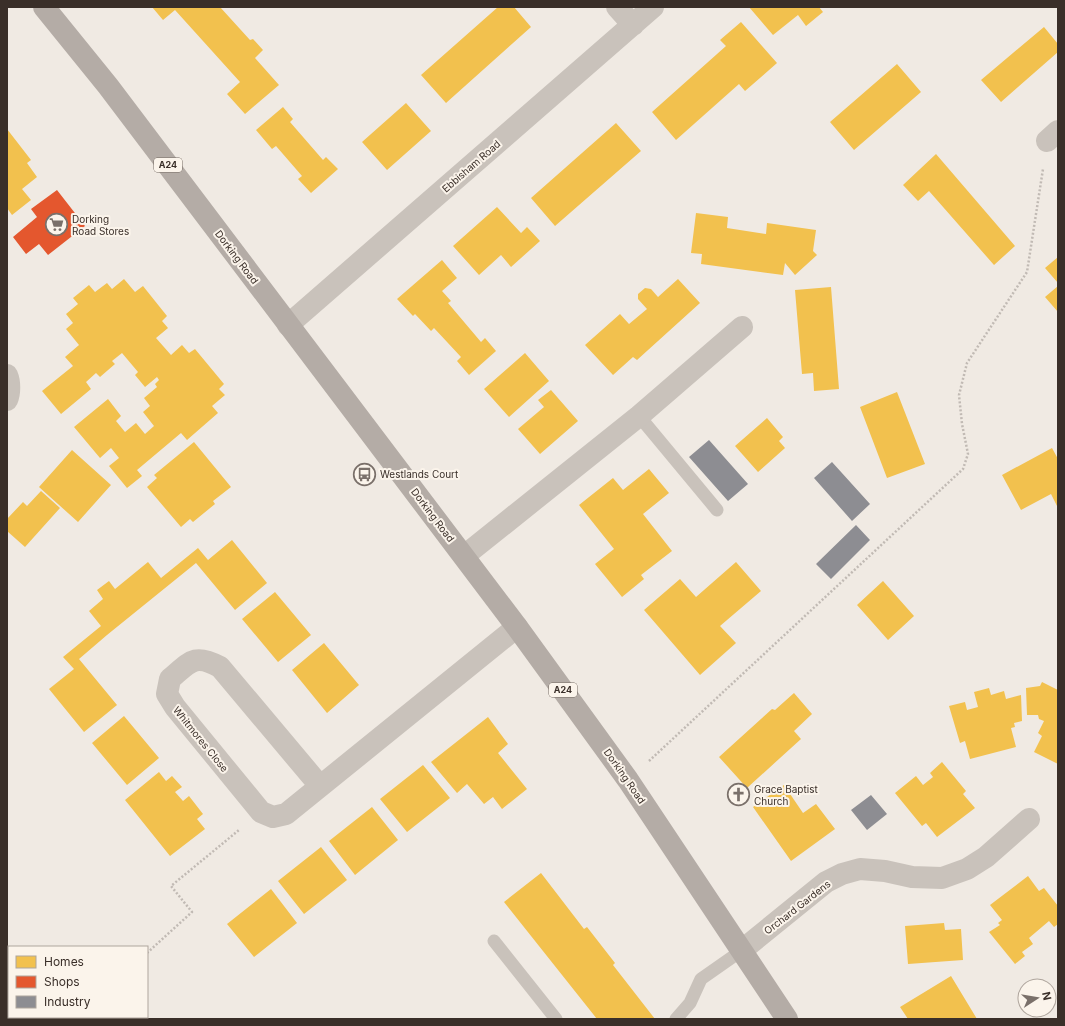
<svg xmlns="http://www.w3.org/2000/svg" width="1065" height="1026" font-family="Inter,sans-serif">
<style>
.homes{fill:#f2c14e}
.shops{fill:#e4572e}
.industry{fill:#8d8d92}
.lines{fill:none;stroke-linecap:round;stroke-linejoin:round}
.path{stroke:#c1bab4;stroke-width:2.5;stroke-dasharray:2 2;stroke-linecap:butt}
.service{stroke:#c9c2bb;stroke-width:13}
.minor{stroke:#c9c2bb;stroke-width:22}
.trunk{stroke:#b4aca6;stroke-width:22}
.labels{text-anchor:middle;stroke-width:4;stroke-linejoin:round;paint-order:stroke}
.shield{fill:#fbf4eb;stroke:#746a63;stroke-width:1}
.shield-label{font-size:9px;font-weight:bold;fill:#3a2f29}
.street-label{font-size:10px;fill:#3a2f29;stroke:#fbf4eb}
.poi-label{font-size:10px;fill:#3a2f29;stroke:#fbf4eb;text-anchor:start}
</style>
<rect width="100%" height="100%" fill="#f0eae3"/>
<path class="homes" d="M 152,7 L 220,7 L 250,40 L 253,39 L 263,50 L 255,58 L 279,85 L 245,114 L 227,94 L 240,82 L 175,10 L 163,20 Z
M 498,7 L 514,7 L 531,27 L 446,103 L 421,75 Z
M 749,7 L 819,7 L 823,12 L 806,26 L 798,15 L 773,35 Z
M 741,22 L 777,63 L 745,91 L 739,84 L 676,140 L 652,112 L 726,46 L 720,40 Z
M 1044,27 L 1058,44 L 1058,52 L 1001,102 L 981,80 Z
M 897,64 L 921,92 L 854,150 L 830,122 Z
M 406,103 L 431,131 L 387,170 L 362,142 Z
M 283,107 L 293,119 L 290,122 L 323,160 L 326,157 L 338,169 L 311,193 L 298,179 L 302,176 L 276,146 L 272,149 L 256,130 Z
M 616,123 L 641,151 L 555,226 L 531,198 Z
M 7,129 L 31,160 L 27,163 L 37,177 L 22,189 L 31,200 L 12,215 L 7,208 Z
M 936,154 L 1015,246 L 994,265 L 929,191 L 918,201 L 903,185 Z
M 497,207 L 521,233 L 527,227 L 540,241 L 511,267 L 501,255 L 479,275 L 453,246 Z
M 696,213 L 728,217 L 727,228 L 766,234 L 767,223 L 816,230 L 813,251 L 817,255 L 795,275 L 785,263 L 783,275 L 701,264 L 702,254 L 691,253 Z
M 1058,257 L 1058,283 L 1045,268 Z
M 442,260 L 457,278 L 442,291 L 451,301 L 448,303 L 481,342 L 485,338 L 496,351 L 469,375 L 457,361 L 461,357 L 434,328 L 431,331 L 415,314 L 413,316 L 397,299 Z
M 124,279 L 135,292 L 143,286 L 167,316 L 162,321 L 168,328 L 156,338 L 171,355 L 182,345 L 189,353 L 195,349 L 224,384 L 219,389 L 225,395 L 212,406 L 218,413 L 187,440 L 181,433 L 137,470 L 142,476 L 127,488 L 109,466 L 119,458 L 111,448 L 100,458 L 74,427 L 108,399 L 121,416 L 116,421 L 125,432 L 136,423 L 145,434 L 154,426 L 143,412 L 150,406 L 144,398 L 157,387 L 155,384 L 159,380 L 157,377 L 145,387 L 135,375 L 138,372 L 122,353 L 112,361 L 115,364 L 100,377 L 96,373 L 86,382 L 91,389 L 61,414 L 42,391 L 73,366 L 65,357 L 79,345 L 66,329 L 73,323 L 66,314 L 78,304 L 73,298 L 89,285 L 95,292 L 107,283 L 112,289 Z
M 678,279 L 700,303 L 637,360 L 633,357 L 613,375 L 585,345 L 620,314 L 629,324 L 647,309 L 638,299 L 638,294 L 645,288 L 651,289 L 658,297 Z
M 1058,286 L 1058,312 L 1045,297 Z
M 831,287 L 839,389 L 814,391 L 813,373 L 802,374 L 795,290 Z
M 525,353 L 549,381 L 509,417 L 484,389 Z
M 551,390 L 578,421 L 540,454 L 518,429 L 544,407 L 538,400 Z
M 897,392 L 925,464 L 887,478 L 860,407 Z
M 767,418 L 783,437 L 779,441 L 785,448 L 758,472 L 735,446 Z
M 194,442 L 231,487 L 213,501 L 215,504 L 193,522 L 190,519 L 181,527 L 147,487 L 157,478 L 154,475 Z
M 1052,448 L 1058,459 L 1058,508 L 1051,494 L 1021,510 L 1002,475 Z
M 72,450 L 111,485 L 78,522 L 39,487 Z
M 649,469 L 669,493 L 643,514 L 672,551 L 641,575 L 644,579 L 622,597 L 595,564 L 614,549 L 579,505 L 613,478 L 623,490 Z
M 41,491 L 60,508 L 25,547 L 7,531 L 7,519 L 23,502 L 27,506 Z
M 232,540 L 267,583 L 235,610 L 196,563 L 107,635 L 79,659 L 117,705 L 84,732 L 49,689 L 74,669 L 63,657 L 101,626 L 89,611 L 103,599 L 97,590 L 109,581 L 115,589 L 148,562 L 161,578 L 198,548 L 208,560 Z
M 736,562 L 761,591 L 720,626 L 736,643 L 700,675 L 644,610 L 680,579 L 696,597 Z
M 883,581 L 914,616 L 888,640 L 857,605 Z
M 275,592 L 311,635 L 278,662 L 242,619 Z
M 324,643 L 359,685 L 327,713 L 292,670 Z
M 1042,682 L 1058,690 L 1058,764 L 1034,752 L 1042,736 L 1038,733 L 1044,721 L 1039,719 L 1038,715 L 1027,715 L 1026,688 L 1040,686 Z
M 989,688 L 991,695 L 1004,691 L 1006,699 L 1021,695 L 1022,721 L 1014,723 L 1015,727 L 1011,728 L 1016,747 L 970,759 L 965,741 L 960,743 L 949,706 L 965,702 L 967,710 L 978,707 L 974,692 Z
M 794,693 L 812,714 L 794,731 L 801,739 L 747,788 L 719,757 L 772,709 L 775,710 Z
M 124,716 L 159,758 L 127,785 L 92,743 Z
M 488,717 L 508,744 L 498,753 L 527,789 L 502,809 L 493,797 L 484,804 L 467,784 L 457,793 L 431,762 Z
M 942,762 L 966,791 L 963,794 L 975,808 L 937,837 L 926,823 L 922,826 L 895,793 L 916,776 L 923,785 L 933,777 L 930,773 Z
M 423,765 L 450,798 L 407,832 L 380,799 Z
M 159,772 L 166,781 L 172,776 L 182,787 L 175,792 L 183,801 L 189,796 L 203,814 L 197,819 L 205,829 L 170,856 L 125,800 Z
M 784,785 L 803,813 L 816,804 L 835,829 L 791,861 L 753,807 Z
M 372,807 L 398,840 L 355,875 L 329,841 Z
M 321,847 L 347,880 L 304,914 L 278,881 Z
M 541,873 L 584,929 L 587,927 L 615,963 L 613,965 L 655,1019 L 597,1019 L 504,902 Z
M 1028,876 L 1039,891 L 1044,888 L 1058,906 L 1058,924 L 1054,927 L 1049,921 L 1029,938 L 1033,944 L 1022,952 L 1025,956 L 1015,964 L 989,932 L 1000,925 L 998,923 L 1002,920 L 990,905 Z
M 271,889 L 297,923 L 254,957 L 227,924 Z
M 944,923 L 945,930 L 961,929 L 963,960 L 908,964 L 905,926 Z
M 951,976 L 977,1019 L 908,1019 L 900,1007 Z"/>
<path class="shops" d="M 57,190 L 85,226 L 48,255 L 39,244 L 26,254 L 13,237 L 37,217 L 31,209 Z"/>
<path class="industry" d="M 709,440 L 748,484 L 728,501 L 689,457 Z
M 832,462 L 870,504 L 852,521 L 814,478 Z
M 856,525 L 870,540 L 831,579 L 816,564 Z
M 871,795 L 887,814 L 867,830 L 851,810 Z"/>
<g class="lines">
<path class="path" d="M 649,761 L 963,469 L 968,454 L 962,424 L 959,395 L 967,363 L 1027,272 L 1043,169
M 147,953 L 192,912 L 171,886 L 239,830
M 75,1019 L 77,1017"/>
<path class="service" d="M 639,416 L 717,510
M 494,941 L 556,1019
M 676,1019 L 690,1003 L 701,979 L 741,951"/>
<path class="minor" d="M 617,7 L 633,25
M 1047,141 L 1058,131
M 288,325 L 653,7
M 7,375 C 10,382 10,393 7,400
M 464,556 L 639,416 L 742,327
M 320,786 L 220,667 C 194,653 190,662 170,679 L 167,694 L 175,707 L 261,812 L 273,817 L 286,814 L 517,627
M 741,951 L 826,882 L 842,874 L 860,869 L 885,871 L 912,877 L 942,878 L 967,869 L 986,857 L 1029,819"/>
<path class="trunk" d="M 44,7 L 108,86 L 517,627 L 628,780 L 787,1019"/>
</g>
<defs>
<symbol id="supermarket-ring" viewBox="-11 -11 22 22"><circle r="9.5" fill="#fbf4eb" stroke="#7a706a" stroke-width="1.5"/><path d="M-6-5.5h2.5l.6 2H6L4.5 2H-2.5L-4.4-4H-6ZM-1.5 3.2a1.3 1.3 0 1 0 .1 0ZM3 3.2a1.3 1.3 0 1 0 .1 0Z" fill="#7a706a"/></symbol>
<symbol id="bus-ring" viewBox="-11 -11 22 22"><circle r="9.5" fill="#fbf4eb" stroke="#7a706a" stroke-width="1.5"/><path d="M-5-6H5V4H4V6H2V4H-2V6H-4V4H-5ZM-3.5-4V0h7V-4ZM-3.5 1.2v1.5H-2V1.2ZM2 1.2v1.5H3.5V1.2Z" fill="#7a706a"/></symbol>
<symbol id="church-ring" viewBox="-11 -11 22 22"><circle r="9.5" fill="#fbf4eb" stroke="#7a706a" stroke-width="1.5"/><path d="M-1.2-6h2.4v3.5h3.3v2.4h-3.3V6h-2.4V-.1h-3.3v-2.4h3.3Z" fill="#7a706a"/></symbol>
</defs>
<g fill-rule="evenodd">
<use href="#supermarket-ring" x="44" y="212" width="25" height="25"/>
<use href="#bus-ring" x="352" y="462" width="25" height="25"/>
<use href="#church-ring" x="726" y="782" width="25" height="25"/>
</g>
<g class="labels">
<g class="shield">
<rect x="154" y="158" width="28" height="14" rx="3"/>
<rect x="549" y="683" width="28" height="14" rx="3"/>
</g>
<g class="shield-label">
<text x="168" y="168">A24</text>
<text x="563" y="693">A24</text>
</g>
<g class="street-label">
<text transform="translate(471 166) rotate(-41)" y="4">Ebbisham Road</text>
<text transform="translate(237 257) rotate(53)" y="4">Dorking Road</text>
<text transform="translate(433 515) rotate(53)" y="4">Dorking Road</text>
<text transform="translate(201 739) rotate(51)" y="4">Whitmores Close</text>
<text transform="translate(625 776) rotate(55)" y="4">Dorking Road</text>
<text transform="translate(797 907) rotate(-38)" y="4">Orchard Gardens</text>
</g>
<g class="poi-label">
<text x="72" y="223">Dorking<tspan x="72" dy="12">Road Stores</tspan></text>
<text x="380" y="478">Westlands Court</text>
<text x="754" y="793">Grace Baptist<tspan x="754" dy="12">Church</tspan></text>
</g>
</g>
<rect width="1065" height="1026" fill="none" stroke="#3a2f29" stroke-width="16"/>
<rect x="8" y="946" width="140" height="72" fill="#fbf4eb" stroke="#aea59d"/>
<rect x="16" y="956" width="20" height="12" fill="#f2c14e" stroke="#aea59d"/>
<text x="44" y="966" font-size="12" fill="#3a2f29">Homes</text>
<rect x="16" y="976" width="20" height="12" fill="#e4572e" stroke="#aea59d"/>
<text x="44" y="986" font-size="12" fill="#3a2f29">Shops</text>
<rect x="16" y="996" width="20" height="12" fill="#8d8d92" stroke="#aea59d"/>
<text x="44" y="1006" font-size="12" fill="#3a2f29">Industry</text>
<g transform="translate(1037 998) rotate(78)"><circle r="19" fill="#fbf4eb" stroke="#aea59d"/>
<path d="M0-3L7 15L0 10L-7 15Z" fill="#7a706a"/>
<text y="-6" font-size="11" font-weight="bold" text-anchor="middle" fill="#3a2f29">N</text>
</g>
</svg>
